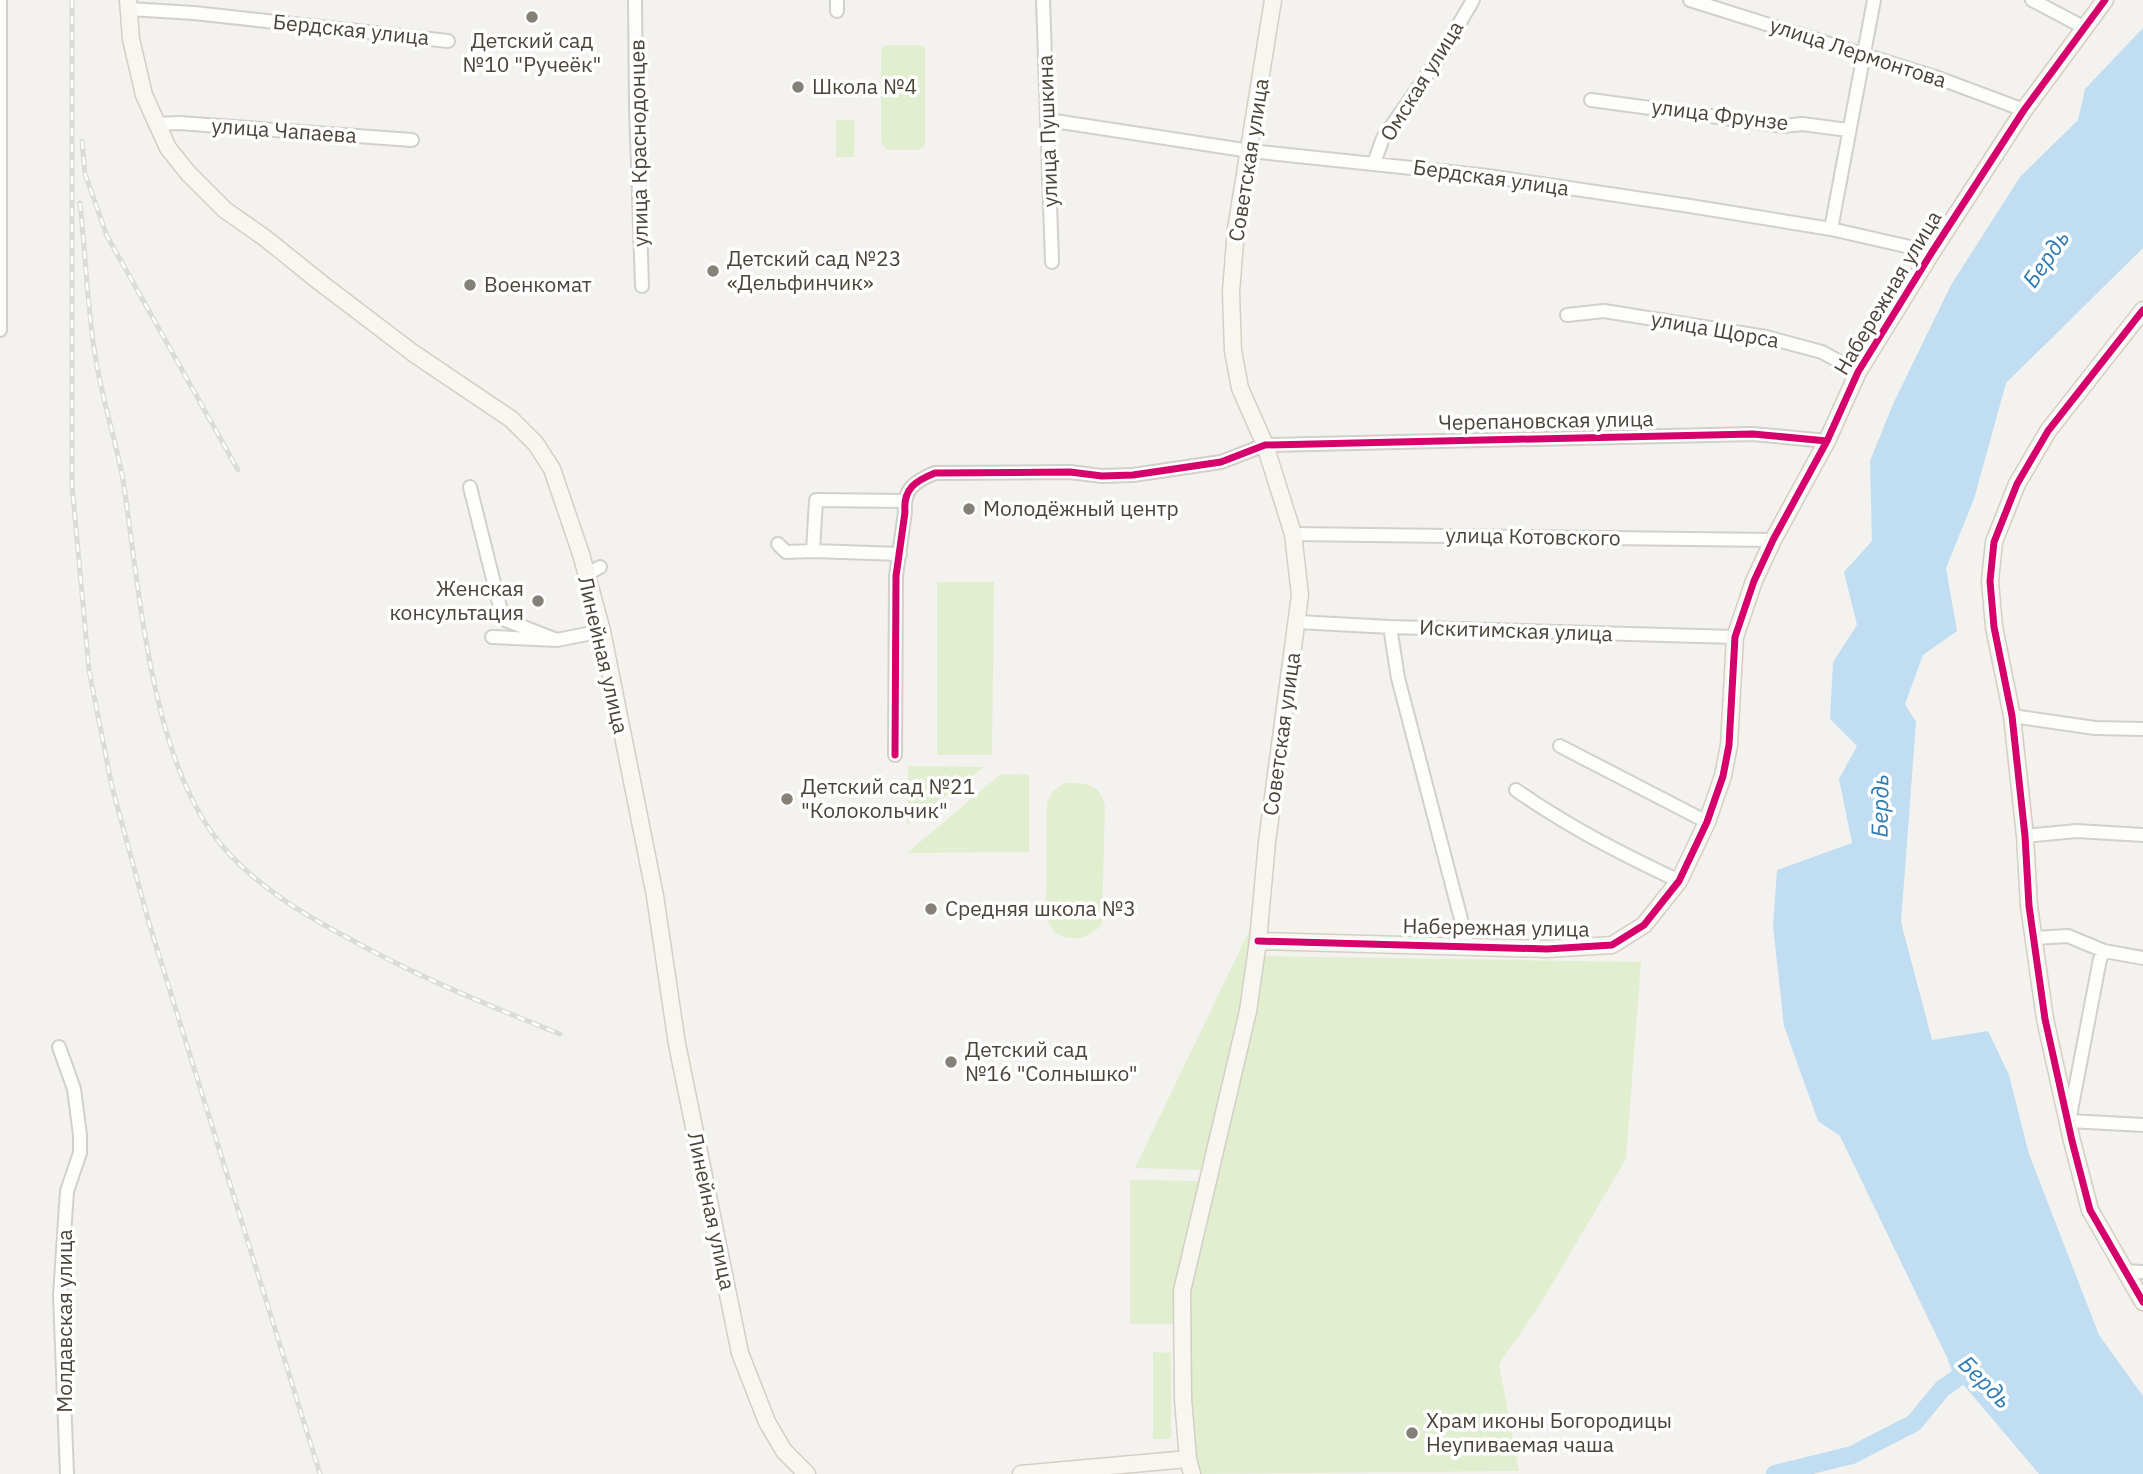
<svg xmlns="http://www.w3.org/2000/svg" width="2143" height="1474" font-family="'IBM Plex Sans',sans-serif">
<style>
.green{fill:#e1eecf}
.water{fill:#c0ddf1}
.lines{fill:none;stroke-linecap:round;stroke-linejoin:round}
.river{stroke:#c0ddf1;stroke-width:18}
.street-casing{stroke:#d2d0cb;stroke-width:16}
.secondary-casing{stroke:#d3cfc5;stroke-width:19}
.street{stroke:#fdfdfc;stroke-width:12}
.secondary{stroke:#f7f6f1;stroke-width:16}
.rail-casing{stroke:#dbdbda;stroke-width:5}
.rail{stroke:#fff;stroke-width:2.5;stroke-dasharray:8;stroke-linecap:butt}
.cycleway-casing{stroke:#fff;stroke-width:11}
.cycleway{stroke:#d6006c;stroke-width:7}
.poi-dot{fill:#868178;stroke:#fff;stroke-width:2.5}
.labels{text-anchor:middle;stroke-width:7;stroke-linejoin:round;paint-order:stroke}
.street-label{font-size:21px;fill:#4b4439;stroke:#fff}
.poi-label{font-size:21px;fill:#4b4439;stroke:#fff;text-anchor:start}
.water-label{font-size:23px;font-style:italic;fill:#2e7ab2;stroke:#fff}
</style>
<rect width="100%" height="100%" fill="#f4f2ee"/>
<path class="green" d="M 888,45 L 919,45 L 925,48 L 925,143 L 923,148 L 918,150 L 887,150 L 881,142 L 881,54 L 882,47 Z
M 836,120 L 855,120 L 854,157 L 836,157 Z
M 937,582 L 994,582 L 992,755 L 937,755 Z
M 908,766 L 984,767 L 907,825 Z
M 1001,774 L 1029,775 L 1029,852 L 907,853 Z
M 1064,783 C 1087,783 1099,782 1105,807 L 1102,924 C 1091,938 1069,944 1055,932 C 1051,928 1048,921 1046,916 L 1047,803 L 1052,792 Z
M 1250,929 L 1255,932 L 1246,984 L 1205,1170 L 1135,1168 Z
M 1261,956 L 1641,962 L 1626,1159 L 1539,1306 L 1499,1364 L 1519,1471 L 1199,1474 L 1190,1432 L 1185,1294 Z
M 1130,1180 L 1201,1181 L 1176,1324 L 1130,1324 Z
M 1153,1352 L 1171,1353 L 1171,1439 L 1153,1439 Z"/>
<path class="water" d="M 2143,28 L 2143,248 L 2006,383 L 1974,499 L 1946,568 L 1957,631 L 1923,655 L 1905,704 L 1916,722 L 1901,922 L 1932,1040 L 1988,1031 L 2009,1075 L 2029,1154 L 2099,1335 L 2143,1396 L 2143,1474 L 2039,1474 L 1956,1376 L 1840,1136 L 1818,1121 L 1784,1026 L 1773,926 L 1777,870 L 1852,843 L 1839,779 L 1857,746 L 1830,719 L 1833,662 L 1857,625 L 1844,572 L 1872,541 L 1870,461 L 1893,404 L 1951,285 L 2020,177 L 2078,120 L 2085,89 Z"/>
<g class="lines">
<path class="river" d="M 1775,1474 L 1852,1455 L 1914,1423 L 1942,1389 L 1963,1374 L 1957,1359"/>
<defs>
<path id="street" d="M 635,0 L 636,105 L 642,286
M 1043,0 L 1052,262
M 1690,0 L 1941,79 L 2024,110
M 2032,0 L 2085,28
M 129,9 L 194,13 L 448,41
M 837,11 L 837,0
M 1591,100 L 1784,126 L 1802,124 L 1848,130
M 1048,120 L 1250,151 L 1488,176 L 1690,206 L 1831,229 L 1932,252
M 155,124 L 179,123 L 412,140
M 1374,163 L 1383,138 L 1441,55 L 1473,0
M 1831,229 L 1874,0
M 1567,315 L 1604,311 L 1766,337 L 1822,352 L 1858,372
M 0,330 L 0,0
M 470,487 L 503,619 L 557,640
M 1293,534 L 1773,540
M 778,544 L 786,552 L 813,551
M 900,554 L 813,551 L 816,500 L 904,501
M 585,575 L 600,567
M 1298,622 L 1390,627 L 1735,637
M 1390,627 L 1398,678 L 1468,946
M 492,637 L 557,640 L 602,631
M 2012,716 L 2095,728 L 2143,729
M 1560,746 L 1707,822
M 895,755 L 896,576 L 905,512 C 903,489 915,481 935,473 L 1070,472 L 1102,476 L 1133,475 L 1221,462 L 1265,445 L 1753,434 L 1827,441
M 1516,790 C 1569,827 1620,853 1679,881
M 2025,836 L 2077,831 L 2143,835
M 2034,938 L 2068,936 L 2104,951 L 2143,958
M 2104,951 L 2100,959 L 2069,1121 L 2143,1125
M 59,1047 L 74,1089 L 80,1135 L 80,1153 L 67,1191 L 60,1295 L 67,1474
M 2125,1271 L 2143,1272"/>
<path id="secondary" d="M 128,0 L 131,39 L 144,95 L 168,148 L 188,173 L 225,210 L 265,238 L 321,283 L 413,353 L 511,419 L 536,444 L 552,469 L 581,554 L 602,631 L 655,896 L 677,1044 L 740,1353 L 767,1422 L 784,1451 L 807,1474
M 2143,310 L 2048,431 L 2017,484 L 1994,542 L 1990,581 L 1994,627 L 2012,716 L 2025,836 L 2029,906 L 2045,1019 L 2072,1141 L 2090,1210 L 2143,1302
M 1258,941 L 1547,949 L 1612,945 L 1644,925 L 1679,881 L 1707,822 L 1723,776 L 1729,745 L 1735,637 L 1754,581 L 1773,540 L 1827,441 L 1858,372 L 1932,252 L 2024,110 L 2105,0
M 1021,1474 L 1188,1459
M 1192,1474 L 1188,1459 L 1183,1399 L 1182,1291 L 1248,1011 L 1258,941 L 1267,842 L 1300,595 L 1293,534 L 1265,445 L 1240,388 L 1233,351 L 1231,292 L 1236,229 L 1273,0"/>
</defs>
<use href="#street" class="street-casing"/>
<use href="#secondary" class="secondary-casing"/>
<use href="#street" class="street"/>
<use href="#secondary" class="secondary"/>
<defs>
<path id="rail" d="M 72,0 L 72,485 L 89,670 L 112,787 L 149,923 L 320,1474
M 82,141 L 85,174 L 107,236 L 238,470
M 80,203 C 86,257 87,313 97,366 C 104,405 116,442 123,480 C 140,589 150,764 224,848 C 258,887 303,914 348,938 C 416,976 487,1005 560,1034"/>
</defs>
<use href="#rail" class="rail-casing"/>
<use href="#rail" class="rail"/>
<defs>
<path id="cycleway" d="M 2143,310 L 2048,431 L 2017,484 L 1994,542 L 1990,581 L 1994,627 L 2012,716 L 2025,836 L 2029,906 L 2045,1019 L 2072,1141 L 2090,1210 L 2143,1302
M 895,755 L 896,576 L 905,512 C 903,489 915,481 935,473 L 1070,472 L 1102,476 L 1133,475 L 1221,462 L 1265,445 L 1753,434 L 1827,441
M 1258,941 L 1547,949 L 1612,945 L 1644,925 L 1679,881 L 1707,822 L 1723,776 L 1729,745 L 1735,637 L 1754,581 L 1773,540 L 1827,441 L 1858,372 L 1932,252 L 2024,110 L 2105,0"/>
</defs>
<use href="#cycleway" class="cycleway-casing"/>
<use href="#cycleway" class="cycleway"/>
</g>
<g class="poi-dot">
<circle cx="532" cy="17" r="7"/>
<circle cx="798" cy="87" r="7"/>
<circle cx="713" cy="271" r="7"/>
<circle cx="470" cy="285" r="7"/>
<circle cx="969" cy="509" r="7"/>
<circle cx="538" cy="601" r="7"/>
<circle cx="787" cy="799" r="7"/>
<circle cx="931" cy="909" r="7"/>
<circle cx="951" cy="1062" r="7"/>
<circle cx="1412" cy="1433" r="7"/>
</g>
<g class="labels">
<g class="street-label">
<text transform="translate(351 30) rotate(6)" y="7">Бердская улица</text>
<text transform="translate(1858 53) rotate(18)" y="7">улица Лермонтова</text>
<text transform="translate(1422 81) rotate(-58)" y="7">Омская улица</text>
<text transform="translate(1720 115) rotate(7)" y="7">улица Фрунзе</text>
<text transform="translate(284 131) rotate(4)" y="7">улица Чапаева</text>
<text transform="translate(1048 131) rotate(-92)" y="7">улица Пушкина</text>
<text transform="translate(639 143) rotate(-91)" y="7">улица Краснодонцев</text>
<text transform="translate(1249 160) rotate(-81)" y="7">Советская улица</text>
<text transform="translate(1491 178) rotate(8)" y="7">Бердская улица</text>
<text transform="translate(1888 293) rotate(-59)" y="7">Набережная улица</text>
<text transform="translate(1715 330) rotate(10)" y="7">улица Щорса</text>
<text transform="translate(1546 421) rotate(-1)" y="7">Черепановская улица</text>
<text transform="translate(1533 537) rotate(1)" y="7">улица Котовского</text>
<text transform="translate(1516 631) rotate(2)" y="7">Искитимская улица</text>
<text transform="translate(603 655) rotate(77)" y="7">Линейная улица</text>
<text transform="translate(1282 734) rotate(-82)" y="7">Советская улица</text>
<text transform="translate(1496 928) rotate(1)" y="7">Набережная улица</text>
<text transform="translate(711 1211) rotate(78)" y="7">Линейная улица</text>
<text transform="translate(65 1321) rotate(-90)" y="7">Молдавская улица</text>
</g>
<g class="poi-label">
<text x="532" y="48" text-anchor="middle">Детский сад<tspan x="532" dy="24">№10 "Ручеёк"</tspan></text>
<text x="812" y="94">Школа №4</text>
<text x="727" y="266">Детский сад №23<tspan x="727" dy="24">«Дельфинчик»</tspan></text>
<text x="484" y="292">Военкомат</text>
<text x="983" y="516">Молодёжный центр</text>
<text x="524" y="596" text-anchor="end">Женская<tspan x="524" dy="24">консультация</tspan></text>
<text x="801" y="794">Детский сад №21<tspan x="801" dy="24">"Колокольчик"</tspan></text>
<text x="945" y="916">Средняя школа №3</text>
<text x="965" y="1057">Детский сад<tspan x="965" dy="24">№16 "Солнышко"</tspan></text>
<text x="1426" y="1428">Храм иконы Богородицы<tspan x="1426" dy="24">Неупиваемая чаша</tspan></text>
</g>
<g class="water-label">
<text transform="translate(2046 259) rotate(-55)" y="8">Бердь</text>
<text transform="translate(1880 806) rotate(-89)" y="8">Бердь</text>
<text transform="translate(1985 1382) rotate(45)" y="8">Бердь</text>
</g>
</g>
</svg>
